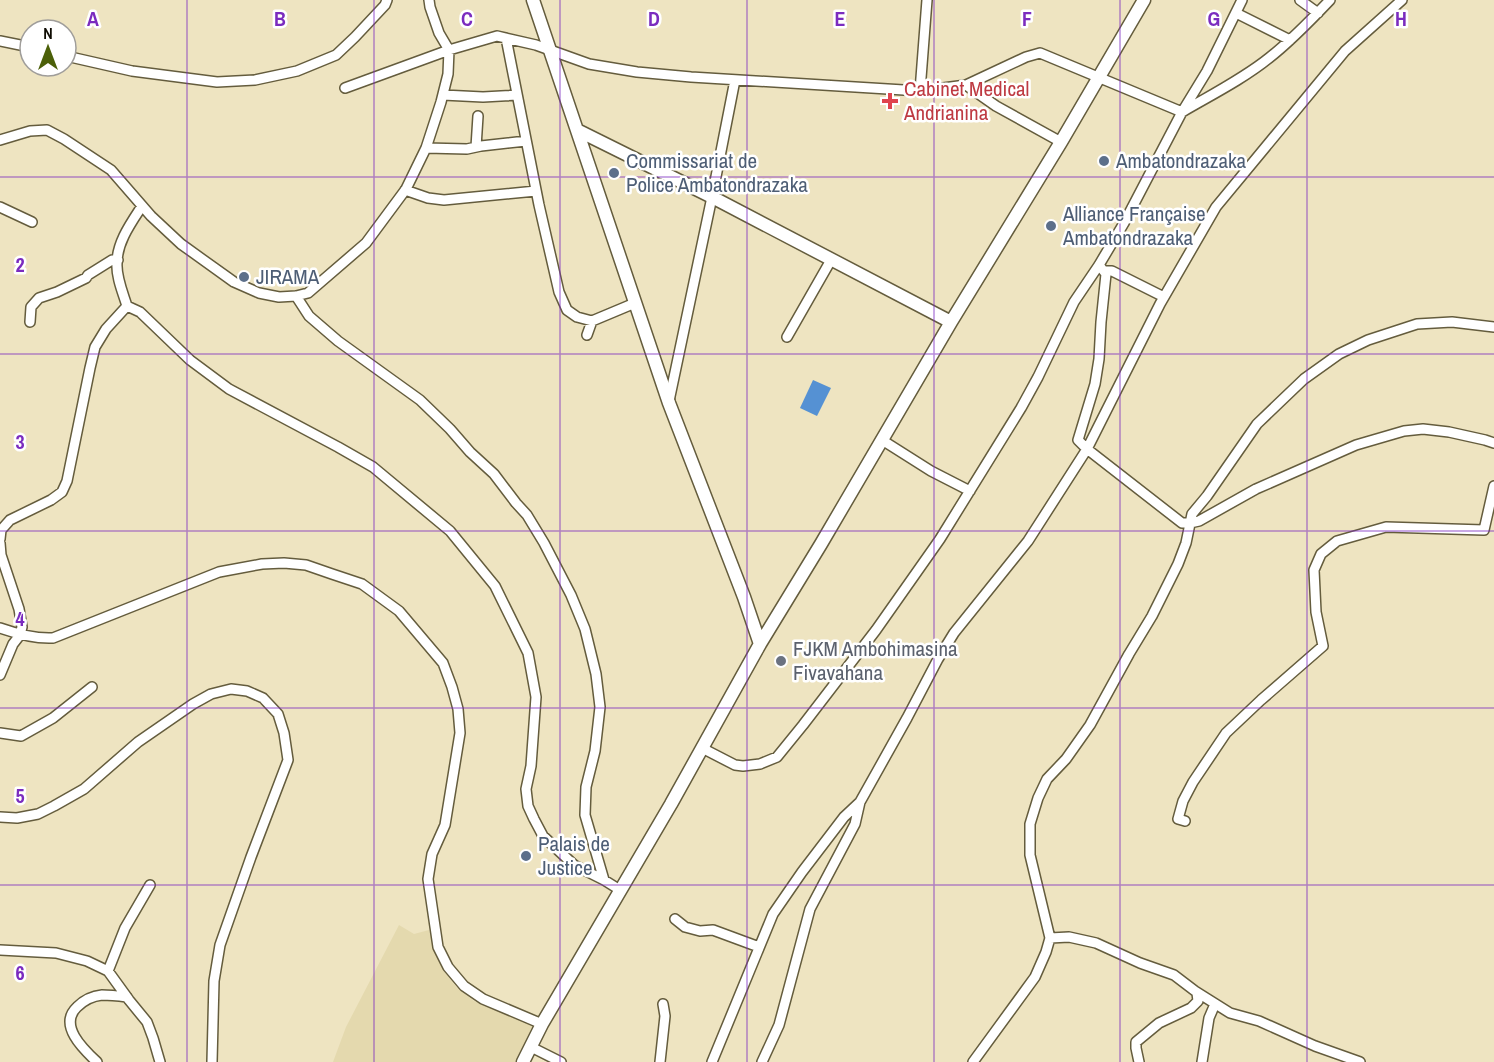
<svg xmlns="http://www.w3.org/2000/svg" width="1494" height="1062" font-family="'Archivo Narrow',sans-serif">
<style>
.built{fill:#e4d9ae}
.water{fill:#5591d3}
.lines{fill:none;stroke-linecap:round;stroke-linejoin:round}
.street-casing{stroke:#645c3d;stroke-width:12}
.secondary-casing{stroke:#645c3d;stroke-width:15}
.street{stroke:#fff;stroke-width:9}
.secondary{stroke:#fff;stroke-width:12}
.grid{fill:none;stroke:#7b2cbf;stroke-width:1.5;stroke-opacity:0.55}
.health-dot{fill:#e0444e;stroke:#fff;stroke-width:2}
.service-dot{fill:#5c6f8a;stroke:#fff;stroke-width:2}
.worship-dot{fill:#6b7280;stroke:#fff;stroke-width:2}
.labels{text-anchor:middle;stroke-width:5;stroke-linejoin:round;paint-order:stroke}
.health-label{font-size:21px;fill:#be3a42;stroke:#fff;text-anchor:start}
.service-label{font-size:21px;fill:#4e5e75;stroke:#fff;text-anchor:start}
.worship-label{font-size:21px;fill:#5b616d;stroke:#fff;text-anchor:start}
.grid-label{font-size:20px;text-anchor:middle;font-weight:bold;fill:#7b2cbf;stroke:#fff;stroke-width:5;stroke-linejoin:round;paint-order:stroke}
</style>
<rect width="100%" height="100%" fill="#eee4c1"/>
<path class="built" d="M 399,925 L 414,934 L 429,930 L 442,969 L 457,988 L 474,1001 L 533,1025 L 515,1062 L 333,1062 L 346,1027 Z"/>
<path class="water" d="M 813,380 L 831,388 L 817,416 L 800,408 Z"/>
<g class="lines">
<defs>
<path id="street" d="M 1300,0 L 1318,13
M 1236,13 L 1290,40
M 506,38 L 539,205 L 559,292 L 567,310 L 577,317 L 592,321
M 0,41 L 30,47
M 66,56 L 132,71 L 217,82 L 255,80 L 297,71 L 336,55 L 355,37 L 385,5 L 387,0
M 966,85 L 1026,57 L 1040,53 L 1182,112 C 1211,95 1243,79 1269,58 C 1291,41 1311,20 1330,0
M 345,88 L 449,50 L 497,36 L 536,45 L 589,64 L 637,72 L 691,77 L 920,91 L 966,85 L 996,106 L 1061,142
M 920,91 L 927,0
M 443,95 L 483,97 L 517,95
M 0,140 L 30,131 L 47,130 L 64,139 L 111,170 L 151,216 L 181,244 L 234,282 L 259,293 L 279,297 L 296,296 L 308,293 L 366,243 L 406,189 L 426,148 L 441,102 L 448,74 L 449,50 L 439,33 L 430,7 L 429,0
M 476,147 L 478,116
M 426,148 L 467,149 L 481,146 L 526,141
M 405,190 L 428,198 L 444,200 L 536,191
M 0,207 L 32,222
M 1099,265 L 1106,274 L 1101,322 L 1099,359 L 1095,384 L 1078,440 L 1087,449 L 1182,523 L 1190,523 L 1199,521 L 1256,489 L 1356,445 L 1404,431 L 1423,429 L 1449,432 L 1485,440 L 1494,443
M 1104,271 L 1112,271 L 1164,297
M 296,296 L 309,316 L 338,341 L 420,400 L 450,429 L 470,452 L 494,474 L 516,503 L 527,515 L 544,543 L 571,595 L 585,629 L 596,674 L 600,707 L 595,751 L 586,787 L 585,815 L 604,880
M 127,306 L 140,312 L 190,360 L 229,389 L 338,447 L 373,467 L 450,531 L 495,586 L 528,653 L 536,697 L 531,766 L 526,789 L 528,806 L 534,819 L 543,836 L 574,865 L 604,880 L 620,890
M 127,306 C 123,293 116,277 117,263 C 117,242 131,223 142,206
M 30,322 L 31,307 L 39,298 L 57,292 L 86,278 L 88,275 L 112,260 L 118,260
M 587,335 L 592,321 L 635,303
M 787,337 L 831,260
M 669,401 L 712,197 L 735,80
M 882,440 L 931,471 L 970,491
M 0,539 L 1,530 L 10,520 L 51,500 L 62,492 L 67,481 L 90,368 L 95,347 L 106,329 L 127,306
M 0,543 L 1,555 L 19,609 L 22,627 L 20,635 L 13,644 L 0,675
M 0,628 C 17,634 34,639 53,638 L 219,572 L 262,564 L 284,563 L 306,565 L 332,574 L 362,584 L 399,611 L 443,663 L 452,687 L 458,709 L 460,733 L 445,825 L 432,854 L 428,879 L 438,947 L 448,967 L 464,986 L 483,999 L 542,1024
M 0,733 L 21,736 L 53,718 L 92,687
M 702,748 L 735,765 L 743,766 L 760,764 L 777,757 L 803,725 L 876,630 L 940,539 L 1021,408 L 1038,377 L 1074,302 L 1099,265 L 1124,223 L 1182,112 L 1207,71 L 1242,0
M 0,817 L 17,818 L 38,814 L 54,806 L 84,789 L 138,742 L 193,704 L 211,694 L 231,689 L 247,691 L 263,698 L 278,714 L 284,733 L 288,760 L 251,857 L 220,945 L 214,981 L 212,1062
M 1185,821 L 1178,819 L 1183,801 L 1193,782 L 1226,733 L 1261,700 L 1323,646 L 1316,612 L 1314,570 L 1321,554 L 1337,541 L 1386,527 L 1484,530 L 1494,486
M 675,919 L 685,927 L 700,931 L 713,930 L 759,947
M 1050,938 L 1069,937 L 1096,943 L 1140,963 L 1174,975 L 1195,991 L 1230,1013 L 1259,1021 L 1315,1046 L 1360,1062
M 0,950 L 56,953 L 87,961 L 108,971 L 129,1000 L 147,1022 L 153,1038 L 160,1062
M 108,971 L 125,928 L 150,885
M 531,1047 L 561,1062
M 97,1062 C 83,1049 58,1025 77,1007 C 84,1000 92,996 102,995 C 110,995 119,996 127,997
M 660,1062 L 665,1016 L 663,1004
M 712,1062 L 773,914 L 802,872 L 844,817 L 860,802 L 907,718 L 938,659 L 954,633 L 1028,541 L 1087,449 L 1160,304 L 1216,207 L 1345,51 L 1402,0
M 762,1062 L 779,1025 L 810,909 L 855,824 L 860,802
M 973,1062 L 1035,977 L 1046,952 L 1050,938 L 1030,855 L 1030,824 L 1038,798 L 1047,779 L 1066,759 L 1090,725 L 1129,654 L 1152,616 L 1178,564 L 1186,543 L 1192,514 L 1207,496 L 1257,424 L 1304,379 L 1339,354 L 1368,340 L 1417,324 L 1452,322 L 1494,327
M 1139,1062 L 1136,1048 L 1136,1042 L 1159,1023 L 1191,1008 L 1198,1001 L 1197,993
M 1202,1062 L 1209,1018 L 1215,1004"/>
<path id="secondary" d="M 533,0 L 669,403 L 744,597 L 760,644
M 577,130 L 712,197 L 951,322
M 523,1062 L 542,1024 L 671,804 L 760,644 L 821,544 L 951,322 L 1061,142 L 1144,0"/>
</defs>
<use href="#street" class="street-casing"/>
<use href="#secondary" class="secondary-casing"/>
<use href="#street" class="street"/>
<use href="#secondary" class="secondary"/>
</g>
<path class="grid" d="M 187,0 L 187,1062M 374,0 L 374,1062M 560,0 L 560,1062M 747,0 L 747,1062M 934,0 L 934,1062M 1120,0 L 1120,1062M 1307,0 L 1307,1062M 0,177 L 1494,177M 0,354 L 1494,354M 0,531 L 1494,531M 0,708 L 1494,708M 0,885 L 1494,885"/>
<path class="health-dot" d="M887 92h6v6h6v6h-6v6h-6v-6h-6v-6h6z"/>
<g class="service-dot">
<circle cx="1104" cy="161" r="6"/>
<circle cx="614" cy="173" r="6"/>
<circle cx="1051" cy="226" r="6"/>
<circle cx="244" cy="277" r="6"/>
<circle cx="526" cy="856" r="6"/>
</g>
<circle class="worship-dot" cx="781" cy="661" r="6"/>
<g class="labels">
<g class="health-label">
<text x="904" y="96">Cabinet Medical<tspan x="904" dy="24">Andrianina</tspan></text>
</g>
<g class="service-label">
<text x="626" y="168">Commissariat de<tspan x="626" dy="24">Police Ambatondrazaka</tspan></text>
<text x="1116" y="168">Ambatondrazaka</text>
<text x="1063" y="221">Alliance Française<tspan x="1063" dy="24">Ambatondrazaka</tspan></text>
<text x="256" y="284">JIRAMA</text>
<text x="538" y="851">Palais de<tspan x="538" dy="24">Justice</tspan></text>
</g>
<g class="worship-label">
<text x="793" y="656">FJKM Ambohimasina<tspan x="793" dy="24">Fivavahana</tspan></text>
</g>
</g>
<g class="grid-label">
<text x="93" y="26">A</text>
<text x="280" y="26">B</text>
<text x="467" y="26">C</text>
<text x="654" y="26">D</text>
<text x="840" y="26">E</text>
<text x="1027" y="26">F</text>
<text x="1214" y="26">G</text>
<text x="1401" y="26">H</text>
<text x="20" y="272">2</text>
<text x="20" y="449">3</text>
<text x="20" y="626">4</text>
<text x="20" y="803">5</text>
<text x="20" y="980">6</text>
</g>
<g transform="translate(48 48)"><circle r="28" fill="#ffffff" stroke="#9f9d9a" stroke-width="1.5"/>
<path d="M0-4.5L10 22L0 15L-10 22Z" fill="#4c6009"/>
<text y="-9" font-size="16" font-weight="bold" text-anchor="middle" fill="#0e0b02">N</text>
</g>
</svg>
